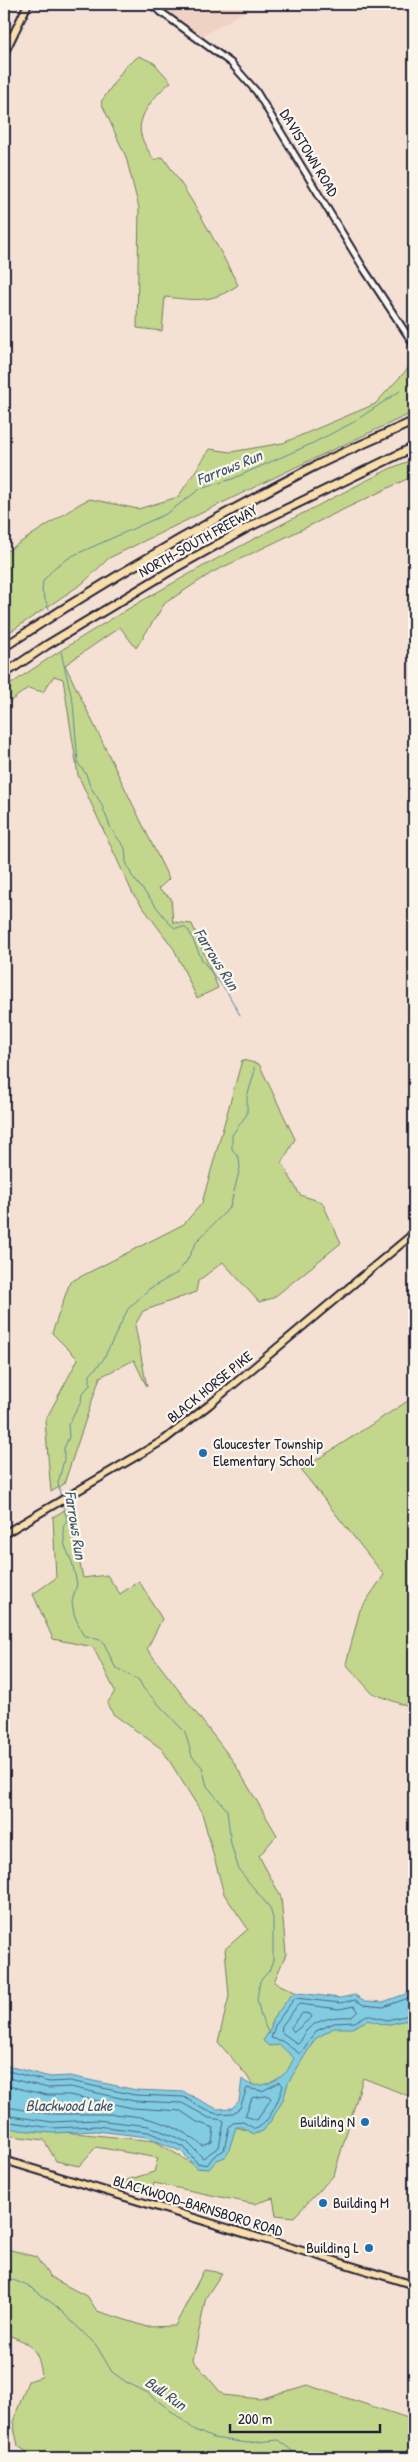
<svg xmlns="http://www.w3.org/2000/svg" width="418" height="2462" font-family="'Patrick Hand',sans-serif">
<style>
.built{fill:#f0d2c4}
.green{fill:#c3d78c;stroke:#727c64}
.water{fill:#82cce2;stroke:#5c889f}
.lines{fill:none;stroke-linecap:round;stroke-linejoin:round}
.shore{stroke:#48667e;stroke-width:1}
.stream{stroke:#5c889f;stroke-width:1}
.minor-casing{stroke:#22223b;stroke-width:9}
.major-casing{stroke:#22223b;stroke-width:10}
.highway-casing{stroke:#22223b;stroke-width:11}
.minor{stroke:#fbf7ec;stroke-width:5}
.major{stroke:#f9deab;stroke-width:6}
.highway{stroke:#f9deab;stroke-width:7}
.poi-dot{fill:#1f6fb2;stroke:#fbf7ec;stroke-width:2}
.labels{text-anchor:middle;stroke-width:4.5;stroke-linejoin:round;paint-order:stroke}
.street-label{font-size:15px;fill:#22223b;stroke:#fbf7ec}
.poi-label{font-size:15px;fill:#22223b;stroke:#fbf7ec;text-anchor:start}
.water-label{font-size:16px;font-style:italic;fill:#3f556d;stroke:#fbf7ec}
</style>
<rect width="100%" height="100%" fill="#f5e1d4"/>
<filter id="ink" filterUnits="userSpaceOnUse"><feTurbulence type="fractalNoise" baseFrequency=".02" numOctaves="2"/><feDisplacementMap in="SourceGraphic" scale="10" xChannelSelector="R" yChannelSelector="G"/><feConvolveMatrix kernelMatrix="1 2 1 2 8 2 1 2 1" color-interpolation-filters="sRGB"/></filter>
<g filter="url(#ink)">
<path class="built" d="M 150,4 L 257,4 L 198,39 Z"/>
<path class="green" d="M 139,56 L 154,63 L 171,82 C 157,93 136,115 141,135 C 143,143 150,153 154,160 L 163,157 C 193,199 214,239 238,285 C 211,304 195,300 165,297 L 162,331 L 137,328 L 139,208 L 126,157 L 101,102 L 125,67 Z
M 414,362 L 414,412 L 298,466 L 109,558 L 83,583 L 4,636 L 4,553 L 81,503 L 90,499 L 138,509 L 178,497 L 210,449 L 231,452 L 283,443 L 375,404 Z
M 414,459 L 414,494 L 407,479 L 213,572 L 165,603 L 136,648 L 120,627 L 65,665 L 169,879 L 158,889 L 171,898 L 173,922 L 192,924 L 218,988 L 197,998 L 174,949 L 133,894 L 78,775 L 63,679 L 54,676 L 43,692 L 28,688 L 4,706 L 4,689 C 125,603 257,537 389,469 Z
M 242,1060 L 259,1064 L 295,1139 L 282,1163 L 300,1195 L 322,1202 L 341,1243 L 273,1298 L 259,1302 L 223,1262 L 198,1281 L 196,1292 L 143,1311 L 135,1325 L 147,1387 L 134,1360 L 100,1377 L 64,1484 L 51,1492 L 45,1421 L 78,1359 L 52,1333 L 70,1282 L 184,1224 L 202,1203 Z
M 414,1397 L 414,1709 L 372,1693 L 346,1664 L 360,1610 L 384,1575 L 301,1470 Z
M 68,1508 L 83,1578 L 107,1575 L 120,1594 L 139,1581 L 162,1619 L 147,1649 L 233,1761 L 277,1835 L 259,1856 L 281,1897 L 286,1954 L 274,1982 L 297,1993 L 414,2018 L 414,2050 L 411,2049 L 408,2063 L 414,2066 L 414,2098 L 363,2078 L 334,2175 L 294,2217 L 276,2215 L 273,2198 L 254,2204 L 154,2183 L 151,2192 L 124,2184 L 127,2180 L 154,2172 L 158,2158 L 96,2147 L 79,2166 L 56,2161 L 44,2140 L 4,2135 L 4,2126 L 155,2141 L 201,2169 L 227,2147 L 235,2127 L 259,2133 L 273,2118 L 247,2076 L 218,2042 L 229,1996 L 225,1949 L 248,1929 L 224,1894 L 202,1813 L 162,1749 L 113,1714 L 107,1704 L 115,1691 L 93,1647 L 53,1639 L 33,1594 L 56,1578 L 53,1517 Z
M 4,2248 L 36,2257 L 50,2277 L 88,2297 L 97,2311 L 148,2327 L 175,2326 L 204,2270 L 222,2273 L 206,2297 L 193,2360 L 223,2395 L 260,2399 L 307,2385 L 414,2420 L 414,2458 L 108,2458 L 104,2456 L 36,2458 L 18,2446 L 13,2422 L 28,2381 L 42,2377 C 39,2348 30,2342 4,2334 Z"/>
<path class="water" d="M 414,1991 L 414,2018 L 387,2025 L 368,2020 L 352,2028 L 334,2028 L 315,2039 L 288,2083 L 283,2100 L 272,2119 L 263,2131 L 254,2134 L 242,2127 L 236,2127 L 228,2153 L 225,2157 L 217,2160 L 209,2169 L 196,2168 L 182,2152 L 147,2137 L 97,2131 L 52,2133 L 19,2130 L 4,2126 L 4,2065 L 50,2077 L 70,2076 L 136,2090 L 184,2092 L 217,2109 L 232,2108 L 239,2101 L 242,2079 C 255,2091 271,2084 283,2075 C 288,2072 291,2063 294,2058 L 280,2045 L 269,2046 L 263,2041 L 271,2028 L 272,2020 L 292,1994 L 299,1993 L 340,1998 L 355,1995 L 365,2001 L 383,2002 Z"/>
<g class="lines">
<path class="shore" d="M 414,1996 L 383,2007 L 364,2005 L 355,2000 L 340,2003 L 295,1998 L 276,2023 L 271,2038 L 282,2041 L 300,2054 L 316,2031 L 334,2023 L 355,2022 L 367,2015 L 387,2020 L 414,2014
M 299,2004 L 339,2009 L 354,2006 L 358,2011 L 352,2017 C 336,2016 318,2018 306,2031 C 303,2035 302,2041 298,2044 L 281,2032 L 282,2026 Z
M 303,2013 L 310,2014 L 312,2017 L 294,2032 L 291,2028 Z
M 4,2070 L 49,2082 L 70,2081 L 135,2095 L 184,2097 L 203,2109 L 217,2114 L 233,2113 L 240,2108 L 247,2088 L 262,2091 L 280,2082 L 283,2086 C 279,2099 269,2125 255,2129 L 243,2122 L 233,2123 L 229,2127 L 224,2150 L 214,2156 L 207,2165 L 197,2163 L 184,2147 L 148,2132 L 97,2126 L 52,2128 L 4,2121
M 4,2077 L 48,2088 L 70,2087 L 134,2101 L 182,2103 L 209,2118 L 223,2120 L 224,2122 L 219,2147 L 203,2158 L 187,2142 L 149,2126 L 97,2120 L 52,2122 L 4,2115
M 4,2085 L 47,2095 L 69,2095 L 133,2108 L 181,2111 L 197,2122 L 214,2128 L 212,2142 L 203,2146 C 155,2107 110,2115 53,2114 C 36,2114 20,2108 4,2107
M 269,2096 L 271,2099 L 257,2120 L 245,2116 L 252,2098 Z"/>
<path class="stream" d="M 49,609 L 42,591 L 43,581 L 55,567 L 72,556 L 166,514 L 200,489 L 232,479 L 311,444 L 352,423 L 400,391
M 61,652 L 73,703 L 78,763 L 86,774 L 90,786 L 101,803 L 111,829 L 125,848 L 126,862 L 132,876 L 170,924 L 175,928 L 184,927 L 189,931 L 202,960 L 227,992 L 240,1015
M 61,1499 L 58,1483 L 64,1460 L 64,1448 L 69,1437 L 68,1425 L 81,1402 L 82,1394 L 90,1385 L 90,1375 L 103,1360 L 128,1309 L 149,1289 L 177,1273 L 186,1262 L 197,1241 L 230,1207 L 240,1168 L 239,1158 L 232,1149 L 232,1135 L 247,1114 L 247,1097 L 254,1074 L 254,1067
M 62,1503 L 67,1519 L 63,1528 L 65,1546 L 72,1562 L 77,1584 L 72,1602 L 74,1614 L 83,1635 L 103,1641 L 115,1667 L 139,1680 L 143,1688 L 185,1732 L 192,1756 L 202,1767 L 207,1786 L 227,1810 L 231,1844 L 239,1870 L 270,1908 L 273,1918 L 273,1960 L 269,1971 L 260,1981 L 257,1999 L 261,2017 L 269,2034
M 4,2276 L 32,2288 L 57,2307 L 96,2345 L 112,2372 L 126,2382 L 148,2393 L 195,2430 L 213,2438 L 248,2443 L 278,2440 L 295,2453 L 329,2454 L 348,2458
M 371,2458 L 386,2458"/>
<defs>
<path id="minor" d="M 150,4 L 231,63 L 256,91 L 364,269 L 414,345"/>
<path id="major" d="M 4,54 L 28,4
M 4,1534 L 164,1440 L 209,1405 L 414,1233
M 4,2160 L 414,2285"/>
<path id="highway" d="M 4,647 C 103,582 206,522 311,468 C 345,451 380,437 414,421
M 4,674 L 47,645 L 175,568 L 249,527 L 414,447"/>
</defs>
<use href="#minor" class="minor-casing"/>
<use href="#major" class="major-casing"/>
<use href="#highway" class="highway-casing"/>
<use href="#minor" class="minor"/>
<use href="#major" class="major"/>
<use href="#highway" class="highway"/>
</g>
</g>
<g class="poi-dot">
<circle cx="203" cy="1453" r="5"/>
<circle cx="365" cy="2122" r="5"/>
<circle cx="323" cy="2203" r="5"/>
<circle cx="369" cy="2248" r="5"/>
</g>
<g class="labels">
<g class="street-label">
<text transform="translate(309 153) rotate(59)" y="5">DAVISTOWN ROAD</text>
<text transform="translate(198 541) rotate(-29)" y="5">NORTH-SOUTH FREEWAY</text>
<text transform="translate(210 1387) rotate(-39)" y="5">BLACK HORSE PIKE</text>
<text transform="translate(198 2206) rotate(17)" y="5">BLACKWOOD-BARNSBORO ROAD</text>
</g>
<g class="poi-label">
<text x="213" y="1449">Gloucester Township<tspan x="213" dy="17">Elementary School</tspan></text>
<text x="355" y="2127" text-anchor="end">Building N</text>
<text x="333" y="2208">Building M</text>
<text x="359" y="2253" text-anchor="end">Building L</text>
</g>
<g class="water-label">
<text transform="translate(229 467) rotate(-22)" y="6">Farrows Run</text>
<text transform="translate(217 959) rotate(58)" y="6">Farrows Run</text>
<text transform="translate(76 1525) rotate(81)" y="6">Farrows Run</text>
<text x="69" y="2111">Blackwood Lake</text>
<text transform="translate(166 2393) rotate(35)" y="6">Bull Run</text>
</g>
</g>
<rect width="418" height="2462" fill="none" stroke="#fbf7ec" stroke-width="20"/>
<rect x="10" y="10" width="398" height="2442" fill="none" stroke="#22223b" stroke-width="2" filter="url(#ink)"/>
<path d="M230 2424v8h150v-8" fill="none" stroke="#22223b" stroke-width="2.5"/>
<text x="238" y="2424" font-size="15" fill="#22223b" stroke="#fbf7ec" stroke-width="4" paint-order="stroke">200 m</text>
</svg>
